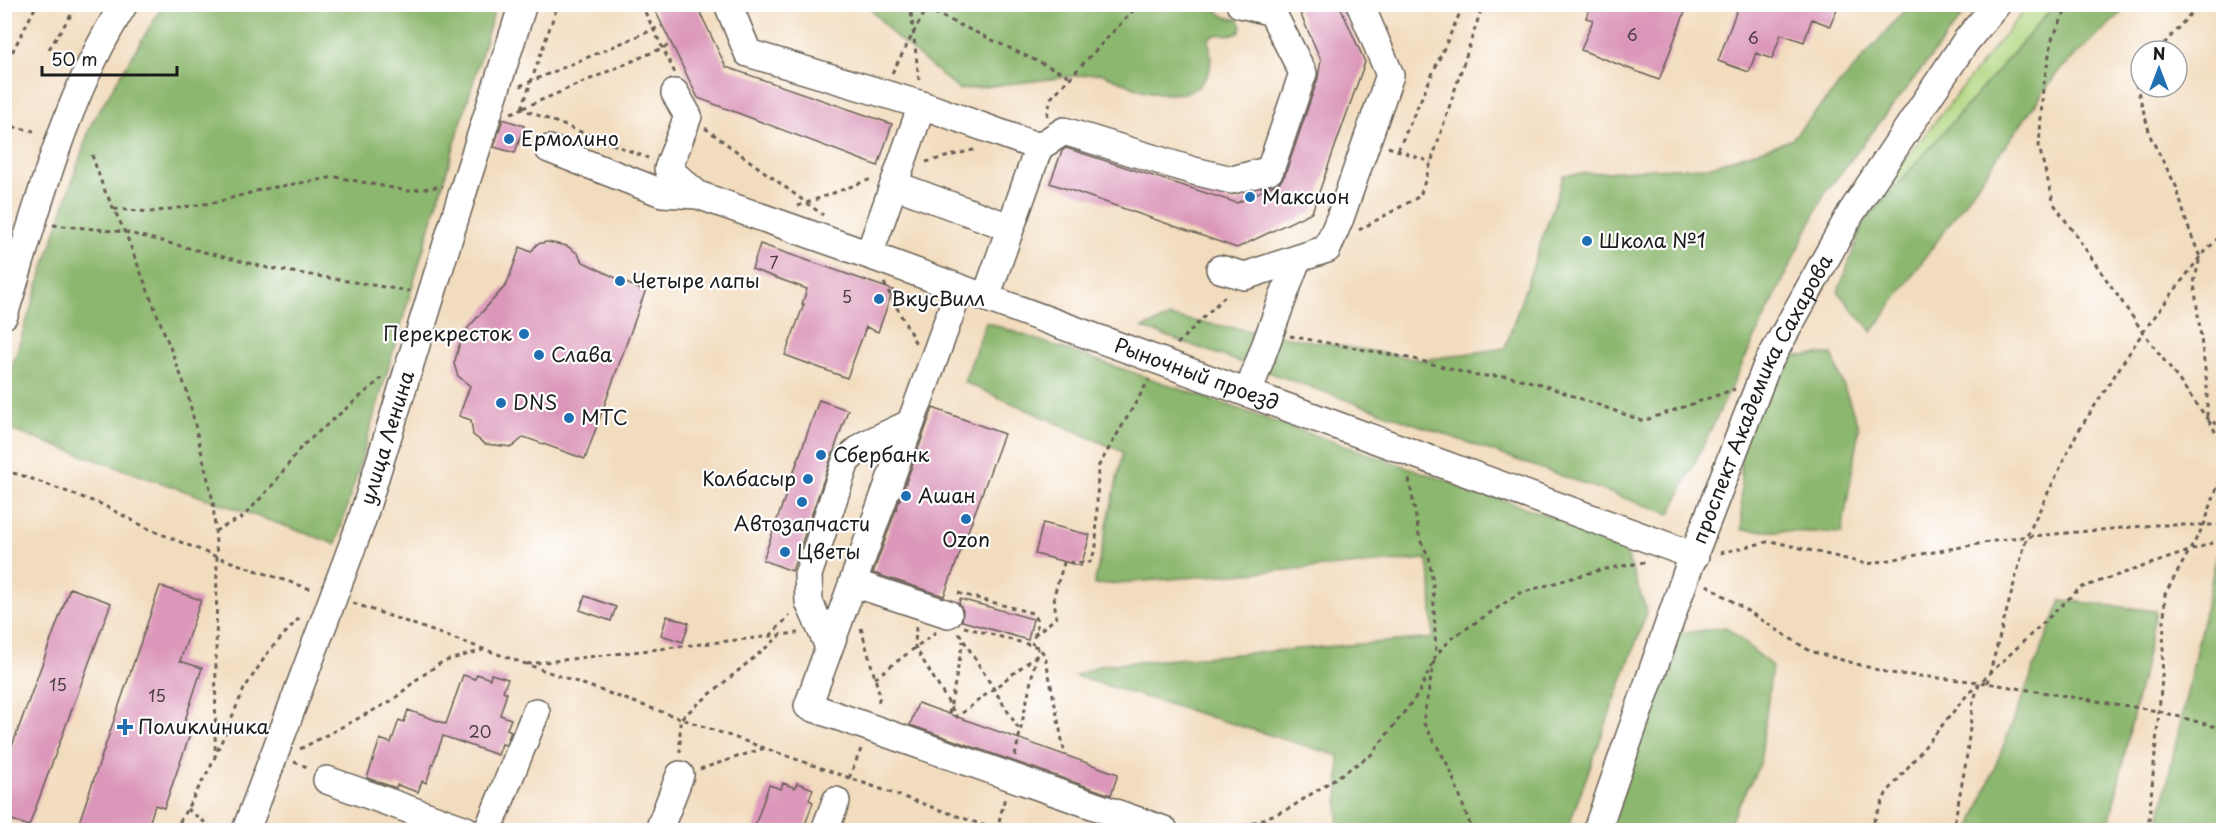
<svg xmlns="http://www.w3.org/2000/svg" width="2228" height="835" font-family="'Playpen Sans',sans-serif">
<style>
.green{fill:#b1d680;stroke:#66794e;stroke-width:1.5}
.forest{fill:#8cb76e;stroke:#546a45;stroke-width:1.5}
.building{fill:#db97b9}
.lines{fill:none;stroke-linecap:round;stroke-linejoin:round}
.minor-casing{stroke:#675f55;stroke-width:30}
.path{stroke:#675f55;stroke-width:3;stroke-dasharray:4.5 4.5;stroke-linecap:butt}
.minor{stroke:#fff;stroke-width:27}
.poi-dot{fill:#1f6fb2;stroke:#fff;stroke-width:2}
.labels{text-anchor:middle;stroke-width:4.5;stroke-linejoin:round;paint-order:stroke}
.number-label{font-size:16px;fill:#4c3b43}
.poi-label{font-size:20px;fill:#1c1c1c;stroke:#fff;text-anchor:start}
.street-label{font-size:20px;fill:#1c1c1c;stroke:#fff}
</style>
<rect width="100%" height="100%" fill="#fff"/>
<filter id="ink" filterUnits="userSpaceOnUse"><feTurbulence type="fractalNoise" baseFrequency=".0167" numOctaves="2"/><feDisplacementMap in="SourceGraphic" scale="12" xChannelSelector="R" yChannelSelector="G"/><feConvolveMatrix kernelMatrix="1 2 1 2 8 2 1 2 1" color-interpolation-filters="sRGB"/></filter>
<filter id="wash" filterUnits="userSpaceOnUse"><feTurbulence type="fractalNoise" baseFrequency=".008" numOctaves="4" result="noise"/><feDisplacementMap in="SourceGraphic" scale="24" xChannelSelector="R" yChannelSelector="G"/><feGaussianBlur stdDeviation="1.35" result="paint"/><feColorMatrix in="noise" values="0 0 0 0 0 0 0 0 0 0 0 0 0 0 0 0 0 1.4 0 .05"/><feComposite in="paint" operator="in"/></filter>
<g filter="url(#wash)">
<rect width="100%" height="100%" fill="#f2dcbe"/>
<path class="green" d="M 2028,5 L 2055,5 L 1863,224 L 1908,156 Z"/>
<path class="forest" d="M 163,5 L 496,5 L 336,544 L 5,428 L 5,387 L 91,124 Z
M 867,5 L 1210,5 C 1220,13 1224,19 1238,19 L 1242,26 L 1239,33 C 1229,37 1218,31 1209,38 L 1211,62 L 1209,73 L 1198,87 L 1184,93 L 1167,94 L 1145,91 L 1100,73 L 959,90 L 894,35 Z
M 1909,5 L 1971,5 L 1825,193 L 1670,514 L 1143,328 L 1170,317 L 1423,360 L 1505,348 L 1564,175 L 1649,169 L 1708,167 L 1791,140 Z
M 2055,5 L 2130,5 L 2058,72 L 1872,332 L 1838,292 L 1863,224 Z
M 986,322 L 1622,541 L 1647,612 L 1567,830 L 1338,830 L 1339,756 L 1075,676 L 1101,665 L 1433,638 L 1431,583 L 1427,559 L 1094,585 L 1123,452 L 964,382 Z
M 1832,354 L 1859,428 L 1842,533 L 1742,530 L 1740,434 L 1779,357 Z
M 2217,555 L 2223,555 L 2223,830 L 2157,830 Z
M 2061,600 L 2156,611 L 2108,830 L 1970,830 Z
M 1726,627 L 1772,666 L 1760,764 L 1726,830 L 1603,830 L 1672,635 Z"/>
<g id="blocks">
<path class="building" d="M 652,4 L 696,4 L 726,67 L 892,124 L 878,166 L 698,98 Z
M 1296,4 L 1339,4 L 1365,62 L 1312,212 L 1237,248 L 1050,183 L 1062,151 L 1066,148 L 1237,203 L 1280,182 L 1285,175 L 1318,78 L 1321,60 Z
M 1591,4 L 1688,4 L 1659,80 L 1581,50 L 1593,20 L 1586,18 Z
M 1739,4 L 1839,4 L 1830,26 L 1812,19 L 1804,42 L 1781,34 L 1772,59 L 1756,53 L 1749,72 L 1718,61 Z
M 503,119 L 524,126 L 515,153 L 494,147 Z
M 547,242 L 567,246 L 577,253 L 583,262 L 645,292 L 585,459 L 524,437 L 512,447 L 485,444 L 473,435 L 471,420 L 459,416 L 470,386 L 458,376 L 454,364 L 459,346 L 468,328 L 507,284 L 520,247 L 531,252 L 537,244 Z
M 760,244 L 893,290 L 878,332 L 866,327 L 847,378 L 785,355 L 804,304 L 802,304 L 807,289 L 752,269 Z
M 819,400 L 848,410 L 792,571 L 763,560 Z
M 933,408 L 1004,434 L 944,596 L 873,573 Z
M 1043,523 L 1090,535 L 1081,566 L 1035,554 Z
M 160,586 L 201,600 L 180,661 L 202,668 L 184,723 L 193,726 L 164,808 L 155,805 L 147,831 L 76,831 Z
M 70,588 L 111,603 L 29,826 L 4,817 L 4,768 Z
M 585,596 L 616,607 L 611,621 L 580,610 Z
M 960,599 L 1033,619 L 1028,640 L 962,621 L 963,611 L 959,603 Z
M 667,616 L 689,623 L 683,642 L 661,635 Z
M 477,674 L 490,679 L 491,674 L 508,679 L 503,691 L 507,693 L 500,715 L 511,719 L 507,729 L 511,731 L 506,745 L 502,744 L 498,755 L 443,736 L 426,783 L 422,781 L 418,792 L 397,785 L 396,788 L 367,778 L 380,739 L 391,743 L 399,720 L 404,722 L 408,710 L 446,724 L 463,675 L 475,679 Z
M 918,703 L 1118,774 L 1111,795 L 910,725 Z
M 783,783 L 795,788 L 797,783 L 813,789 L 809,800 L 813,802 L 803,831 L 753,831 L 769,785 L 781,789 Z"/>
</g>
</g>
<g filter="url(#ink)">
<use href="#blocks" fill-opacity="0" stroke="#675f55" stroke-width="1.5"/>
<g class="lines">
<defs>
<g id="minor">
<path d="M 728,4 L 748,53 L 922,105 L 1039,147 L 1064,131 L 1194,171 L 1232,180 L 1270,170 L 1303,73 L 1272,12 L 1240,4"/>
<path d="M 675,93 L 688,116 L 668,169 L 698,195"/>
<path id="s1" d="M 549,149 L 662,193 L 698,195 L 869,255 L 1695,556"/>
<path d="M 895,185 L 1009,227"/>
<path d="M 869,255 L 922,105"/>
<path d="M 1220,269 L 1245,276 L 1327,249 L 1340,218 L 1390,75 L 1360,4"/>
<path d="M 959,290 L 808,706 L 1164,830"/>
<path d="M 986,297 L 1039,147"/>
<path d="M 4,315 C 37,210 64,99 124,4"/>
<path d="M 1248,393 L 1297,259"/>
<path d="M 853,583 L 948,614"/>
<path d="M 829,647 L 809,602 L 808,575 L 846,461 L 864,445 L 911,423"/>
<path d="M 327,780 L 466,830"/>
<path id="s2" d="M 246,830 L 361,523 L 466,182 L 523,4"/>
<path d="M 488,830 L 536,712"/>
<path d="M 659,830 L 680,775"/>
<path d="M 825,830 L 836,801"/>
<path id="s3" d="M 1597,830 L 1686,575 L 1767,365 L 1851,213 L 1966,41 L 1997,4"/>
</g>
</defs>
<use href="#minor" class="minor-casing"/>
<path class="path" d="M 641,4 L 675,73
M 910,4 L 919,80
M 2069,4 L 2052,39 L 2043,88 L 2039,147 L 2054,204 L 2143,332 L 2207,418 L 2224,429
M 926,9 L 1071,77
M 699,10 L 708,6
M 49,49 L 78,4
M 2158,51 L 2199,4
M 4,68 L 37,4
M 892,73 L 929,4
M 2141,76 L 2136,84 L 2151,138 L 2176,186 L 2187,224 L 2200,257 L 2194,283 L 2207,385 L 2207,418 L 2224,446
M 520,86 L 662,26
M 522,108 L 558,4
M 523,108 L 672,44
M 511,113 L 522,109 L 648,158
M 1047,116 L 1051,98 L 1139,4
M 4,125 L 34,131
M 705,128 L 823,215
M 1388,147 L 1431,162
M 1398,150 L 1464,4
M 92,155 L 103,187 L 125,232 L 187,391 L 213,501 L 217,557 L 215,757
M 926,162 L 977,149
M 798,206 L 874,178
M 114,209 L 151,212 L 217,202 L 264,189 L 336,177 L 408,191 L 443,186
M 53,225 L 125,232 L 268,268 L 409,291
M 1359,230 L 1420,196 L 1483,4
M 884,283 L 916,344
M 1290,336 L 1414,359 L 1477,376 L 1508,376 L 1540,384 L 1643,421 L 1735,389
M 1177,344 L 1227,294
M 4,472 L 18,474 L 101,504 L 149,529 L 217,557 L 313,590
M 1409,479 L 1420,540 L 1429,557 L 1433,584 L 1436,655
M 215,531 L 243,517 L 271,487 L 302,446 L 382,378
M 1720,553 L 1771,541 L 1867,564 L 2011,538 L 2155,525 L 2224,525
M 1707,585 L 1810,651 L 1889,673 L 1980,682 L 2158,711 L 2224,729
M 958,593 L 1032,613 L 1038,622 L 1032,645
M 353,603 L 997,830
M 916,627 L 915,647 L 957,717 L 1036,656
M 964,627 L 1038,647 L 1045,655 L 1065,755
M 861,628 L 880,696 L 877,706
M 959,633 L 1020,731
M 1034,635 L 1056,618 L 1054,595 L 1064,563 L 1090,562 L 1096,548 L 1098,467 L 1149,380
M 770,636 L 790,615
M 1434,661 L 1423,722 L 1449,767 L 1472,830
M 527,664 L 798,633
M 875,678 L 936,632
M 1987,683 L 2027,536 L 2077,433 L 2143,332 L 2200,257 L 2224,232
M 949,714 L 963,641
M 300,749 L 393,700 L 416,680 L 442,662 L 483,650
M 680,753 L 680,719 L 780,636
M 1015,756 L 1038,648
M 294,762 L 310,768
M 700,769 L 765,748
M 849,778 L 861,749
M 187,809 L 215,830
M 175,830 L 211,766 L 244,689 L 269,651 L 301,616
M 997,830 L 1005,797
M 1236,830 L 1290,808 L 1371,755 L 1419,693 L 1436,655 L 1452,638 L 1520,593 L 1600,570 L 1645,562
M 1870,830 L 1886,794 L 1967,695 L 2080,588 L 2224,539
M 1953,830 L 1966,762 L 1973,702 L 1979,685
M 2148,830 L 2162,678 L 2165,594 L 2204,525 L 2221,476 L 2224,459"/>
<use href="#minor" class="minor"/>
</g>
</g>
<g class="poi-dot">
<circle cx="509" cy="139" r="6"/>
<circle cx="1250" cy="197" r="6"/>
<circle cx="1587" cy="241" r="6"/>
<circle cx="620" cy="281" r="6"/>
<circle cx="879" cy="299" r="6"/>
<circle cx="524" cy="334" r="6"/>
<circle cx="539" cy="355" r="6"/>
<circle cx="501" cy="403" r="6"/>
<circle cx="569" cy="418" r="6"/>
<circle cx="821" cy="455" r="6"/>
<circle cx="808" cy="479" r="6"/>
<circle cx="906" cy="496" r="6"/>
<circle cx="802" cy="502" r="6"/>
<circle cx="966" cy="519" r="6"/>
<circle cx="785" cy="552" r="6"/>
<path d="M122 718h6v6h6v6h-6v6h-6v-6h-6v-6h6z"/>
</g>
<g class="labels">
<g class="number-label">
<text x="1632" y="41">6</text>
<text x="1753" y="44">6</text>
<text x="774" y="269">7</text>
<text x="847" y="303">5</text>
<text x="58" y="691">15</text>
<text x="157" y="702">15</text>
<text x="480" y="738">20</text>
</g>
<g class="poi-label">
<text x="521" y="146">Ермолино</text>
<text x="1262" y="204">Максион</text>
<text x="1599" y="248">Школа №1</text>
<text x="632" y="288">Четыре лапы</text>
<text x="891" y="306">ВкусВилл</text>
<text x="512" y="341" text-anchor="end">Перекресток</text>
<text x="551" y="362">Слава</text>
<text x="513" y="410">DNS</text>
<text x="581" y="425">МТС</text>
<text x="833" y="462">Сбербанк</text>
<text x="796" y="486" text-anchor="end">Колбасыр</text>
<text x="918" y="503">Ашан</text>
<text x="802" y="531" text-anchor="middle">Автозапчасти</text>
<text x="966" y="547" text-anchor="middle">Ozon</text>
<text x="797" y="559">Цветы</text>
<text x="138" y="734">Поликлиника</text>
</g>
<g class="street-label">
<text dy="7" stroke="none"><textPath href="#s1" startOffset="687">Рыночный проезд</textPath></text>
<text dy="7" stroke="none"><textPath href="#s3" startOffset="462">проспект Академика Сахарова</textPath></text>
<text dy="7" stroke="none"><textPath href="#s2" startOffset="417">улица Ленина</textPath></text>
</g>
</g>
<rect width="2228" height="835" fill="none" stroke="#fff" stroke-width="24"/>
<g transform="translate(2159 69)"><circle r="28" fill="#ffffff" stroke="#a4a4a4" stroke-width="1.5"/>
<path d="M0-4.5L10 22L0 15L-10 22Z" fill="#1f6fb2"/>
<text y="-9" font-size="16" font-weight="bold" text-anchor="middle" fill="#1c1c1c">N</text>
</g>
<path d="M42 66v9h135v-9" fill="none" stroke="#1c1c1c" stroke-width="3"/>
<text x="51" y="66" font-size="18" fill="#1c1c1c" stroke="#ffffff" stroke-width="4.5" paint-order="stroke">50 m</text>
</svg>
